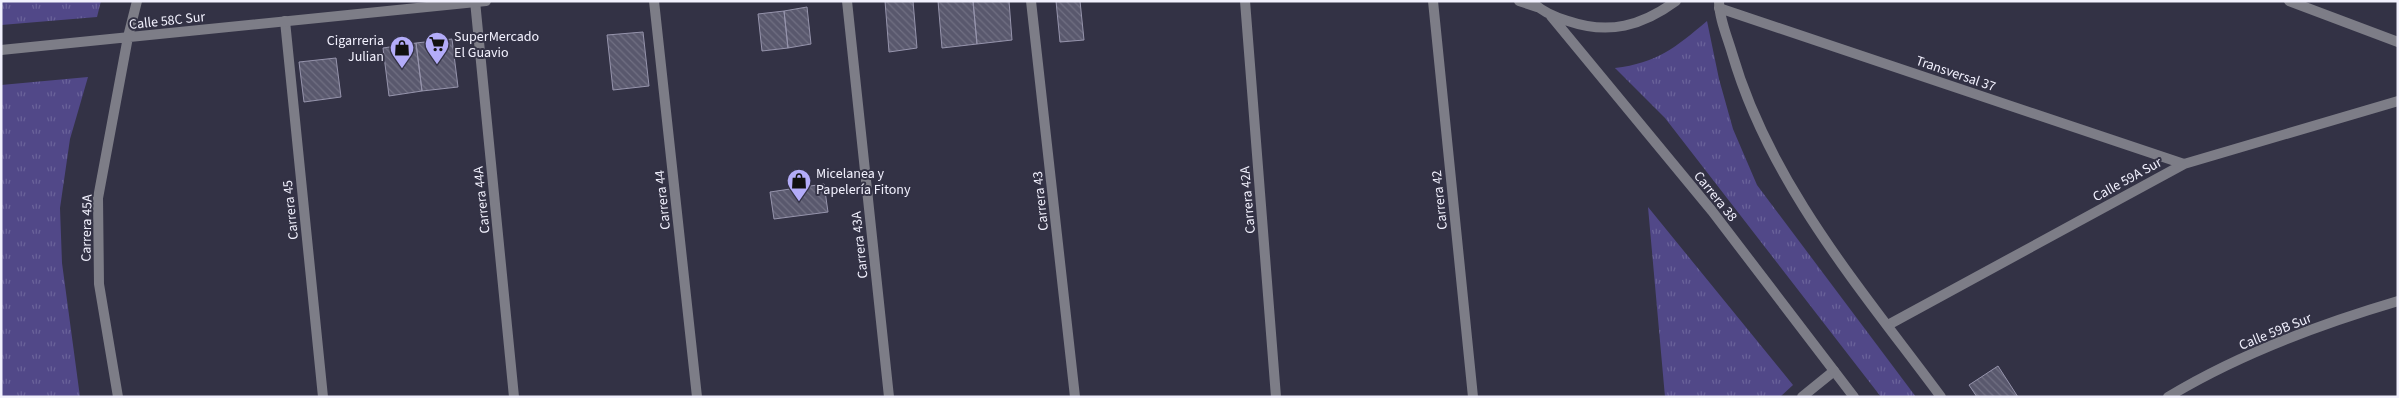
<svg xmlns="http://www.w3.org/2000/svg" width="2399" height="398" font-family="'Source Sans 3',sans-serif">
<style>
.grass{fill:url(#grass-tufts)}
.building{fill:url(#building-back-hatch);stroke:#9694ac}
.lines{fill:none;stroke-linecap:round;stroke-linejoin:round}
.minor{stroke:#7d7d87;stroke-width:10}
.tertiary{stroke:#7d7d87;stroke-width:10}
.labels{text-anchor:middle;stroke-width:4;stroke-linejoin:round;paint-order:stroke}
.street-label{font-size:14px;fill:#f2f1fe;stroke:#333245}
.poi-label{font-size:14px;fill:#f2f1fe;stroke:#333245;text-anchor:start}
</style>
<defs>
<pattern id="grass-tufts" width="24" height="20" patternUnits="userSpaceOnUse" patternTransform="scale(1.25)"><rect width="24" height="20" fill="#514888"/><path d="M3 7l-1-3M5 7V3M7 7l1-3M15 17l-1-3M17 17v-4M19 17l1-3" fill="none" stroke="#6a639a"/></pattern>
<pattern id="building-back-hatch" width="6" height="6" patternUnits="userSpaceOnUse" patternTransform="scale(1.25)"><rect width="6" height="6" fill="#59586d"/><path d="M-1 5l2 2M0 0l6 6M5-1l2 2" fill="none" stroke="#717083"/></pattern>
</defs>
<rect width="100%" height="100%" fill="#333245"/>
<path class="grass" d="M 1,1 L 101,1 L 97,17 L 1,25 Z
M 1707,21 L 1719,79 L 1733,129 L 1757,185 L 1916,397 L 1881,397 L 1665,118 L 1615,68 C 1657,63 1675,48 1707,21 Z
M 88,77 L 70,139 L 60,208 L 62,263 L 80,397 L 1,397 L 1,85 Z
M 1648,207 L 1793,385 L 1780,397 L 1665,397 Z"/>
<path class="building" d="M 885,1 L 913,1 L 917,48 L 889,52 Z
M 938,1 L 973,1 L 977,44 L 942,48 Z
M 973,1 L 1009,1 L 1012,40 L 977,44 Z
M 1056,1 L 1080,1 L 1084,40 L 1060,42 Z
M 807,7 L 811,44 L 788,48 L 784,11 Z
M 784,11 L 788,48 L 762,51 L 758,14 Z
M 643,32 L 649,86 L 613,90 L 607,35 Z
M 452,39 L 458,87 L 422,91 L 416,43 Z
M 416,43 L 422,91 L 389,96 L 383,48 Z
M 336,58 L 341,97 L 304,102 L 299,62 Z
M 824,184 L 828,212 L 774,219 L 770,192 Z
M 1998,366 L 2018,397 L 1977,397 L 1969,385 Z"/>
<g class="lines">
<path class="minor" d="M 475,1 L 514,397
M 654,1 L 697,397
M 847,1 L 889,397
M 1031,1 L 1075,397
M 1245,1 L 1276,397
M 1433,1 L 1473,397
M 2289,1 L 2398,42
M 1719,8 L 2184,164
M 285,21 L 323,397
M 128,37 L 137,1
M 1888,325 L 2184,164 L 2398,101
M 1802,397 L 1834,371
M 2168,397 C 2237,355 2320,324 2398,301"/>
<path class="tertiary" d="M 1519,1 L 1537,7
M 1531,1 C 1542,12 1554,17 1568,21 C 1609,35 1642,26 1676,1
M 1719,1 C 1719,18 1727,36 1732,53 C 1770,184 1861,289 1941,397
M 1551,16 L 1712,211 L 1854,397
M 1,50 L 486,1
M 118,397 L 99,284 L 98,198 L 128,37"/>
</g>
<defs>
<symbol id="supermarket-pin" viewBox="-11 -11 22 30"><path d="M0 17L-7.5 6A9.5 9.5 0 1 1 7.5 6Z" fill="#b3acf9" stroke="#333245"/><path d="M-6-5.5h2.5l.6 2H6L4.5 2H-2.5L-4.4-4H-6ZM-1.5 3.2a1.3 1.3 0 1 0 .1 0ZM3 3.2a1.3 1.3 0 1 0 .1 0Z" fill="#111"/></symbol>
<symbol id="shop-pin" viewBox="-11 -11 22 30"><path d="M0 17L-7.5 6A9.5 9.5 0 1 1 7.5 6Z" fill="#b3acf9" stroke="#333245"/><path d="M-5-2.5h2.3a2.7 3.5 0 0 1 5.4 0H5L5.5 6h-11ZM-1.5-2.5h3a1.5 2.3 0 0 0-3 0Z" fill="#111"/></symbol>
</defs>
<g fill-rule="evenodd">
<use href="#supermarket-pin" x="423" y="30" width="28" height="38"/>
<use href="#shop-pin" x="388" y="34" width="28" height="38"/>
<use href="#shop-pin" x="785" y="167" width="28" height="38"/>
</g>
<g class="labels">
<g class="street-label">
<text transform="translate(167 20) rotate(-6)" y="5">Calle 58C Sur</text>
<text transform="translate(1956 73) rotate(19)" y="5">Transversal 37</text>
<text transform="translate(2127 179) rotate(-29)" y="5">Calle 59A Sur</text>
<text transform="translate(1716 196) rotate(51)" y="5">Carrera 38</text>
<text transform="translate(481 200) rotate(-96)" y="5">Carrera 44A</text>
<text transform="translate(662 200) rotate(-96)" y="5">Carrera 44</text>
<text transform="translate(1247 200) rotate(-95)" y="5">Carrera 42A</text>
<text transform="translate(1439 200) rotate(-96)" y="5">Carrera 42</text>
<text transform="translate(1040 201) rotate(-96)" y="5">Carrera 43</text>
<text transform="translate(290 210) rotate(-96)" y="5">Carrera 45</text>
<text transform="translate(86 228) rotate(-89)" y="5">Carrera 45A</text>
<text transform="translate(859 245) rotate(-96)" y="5">Carrera 43A</text>
<text transform="translate(2275 331) rotate(-22)" y="5">Calle 59B Sur</text>
</g>
<g class="poi-label">
<text x="454" y="41">SuperMercado<tspan x="454" dy="16">El Guavio</tspan></text>
<text x="384" y="45" text-anchor="end">Cigarreria<tspan x="384" dy="16">Julian</tspan></text>
<text x="816" y="178">Micelanea y<tspan x="816" dy="16">Papelería Fitony</tspan></text>
</g>
</g>
<rect width="2399" height="398" fill="none" stroke="#f2f1fe" stroke-width="5"/>
</svg>
